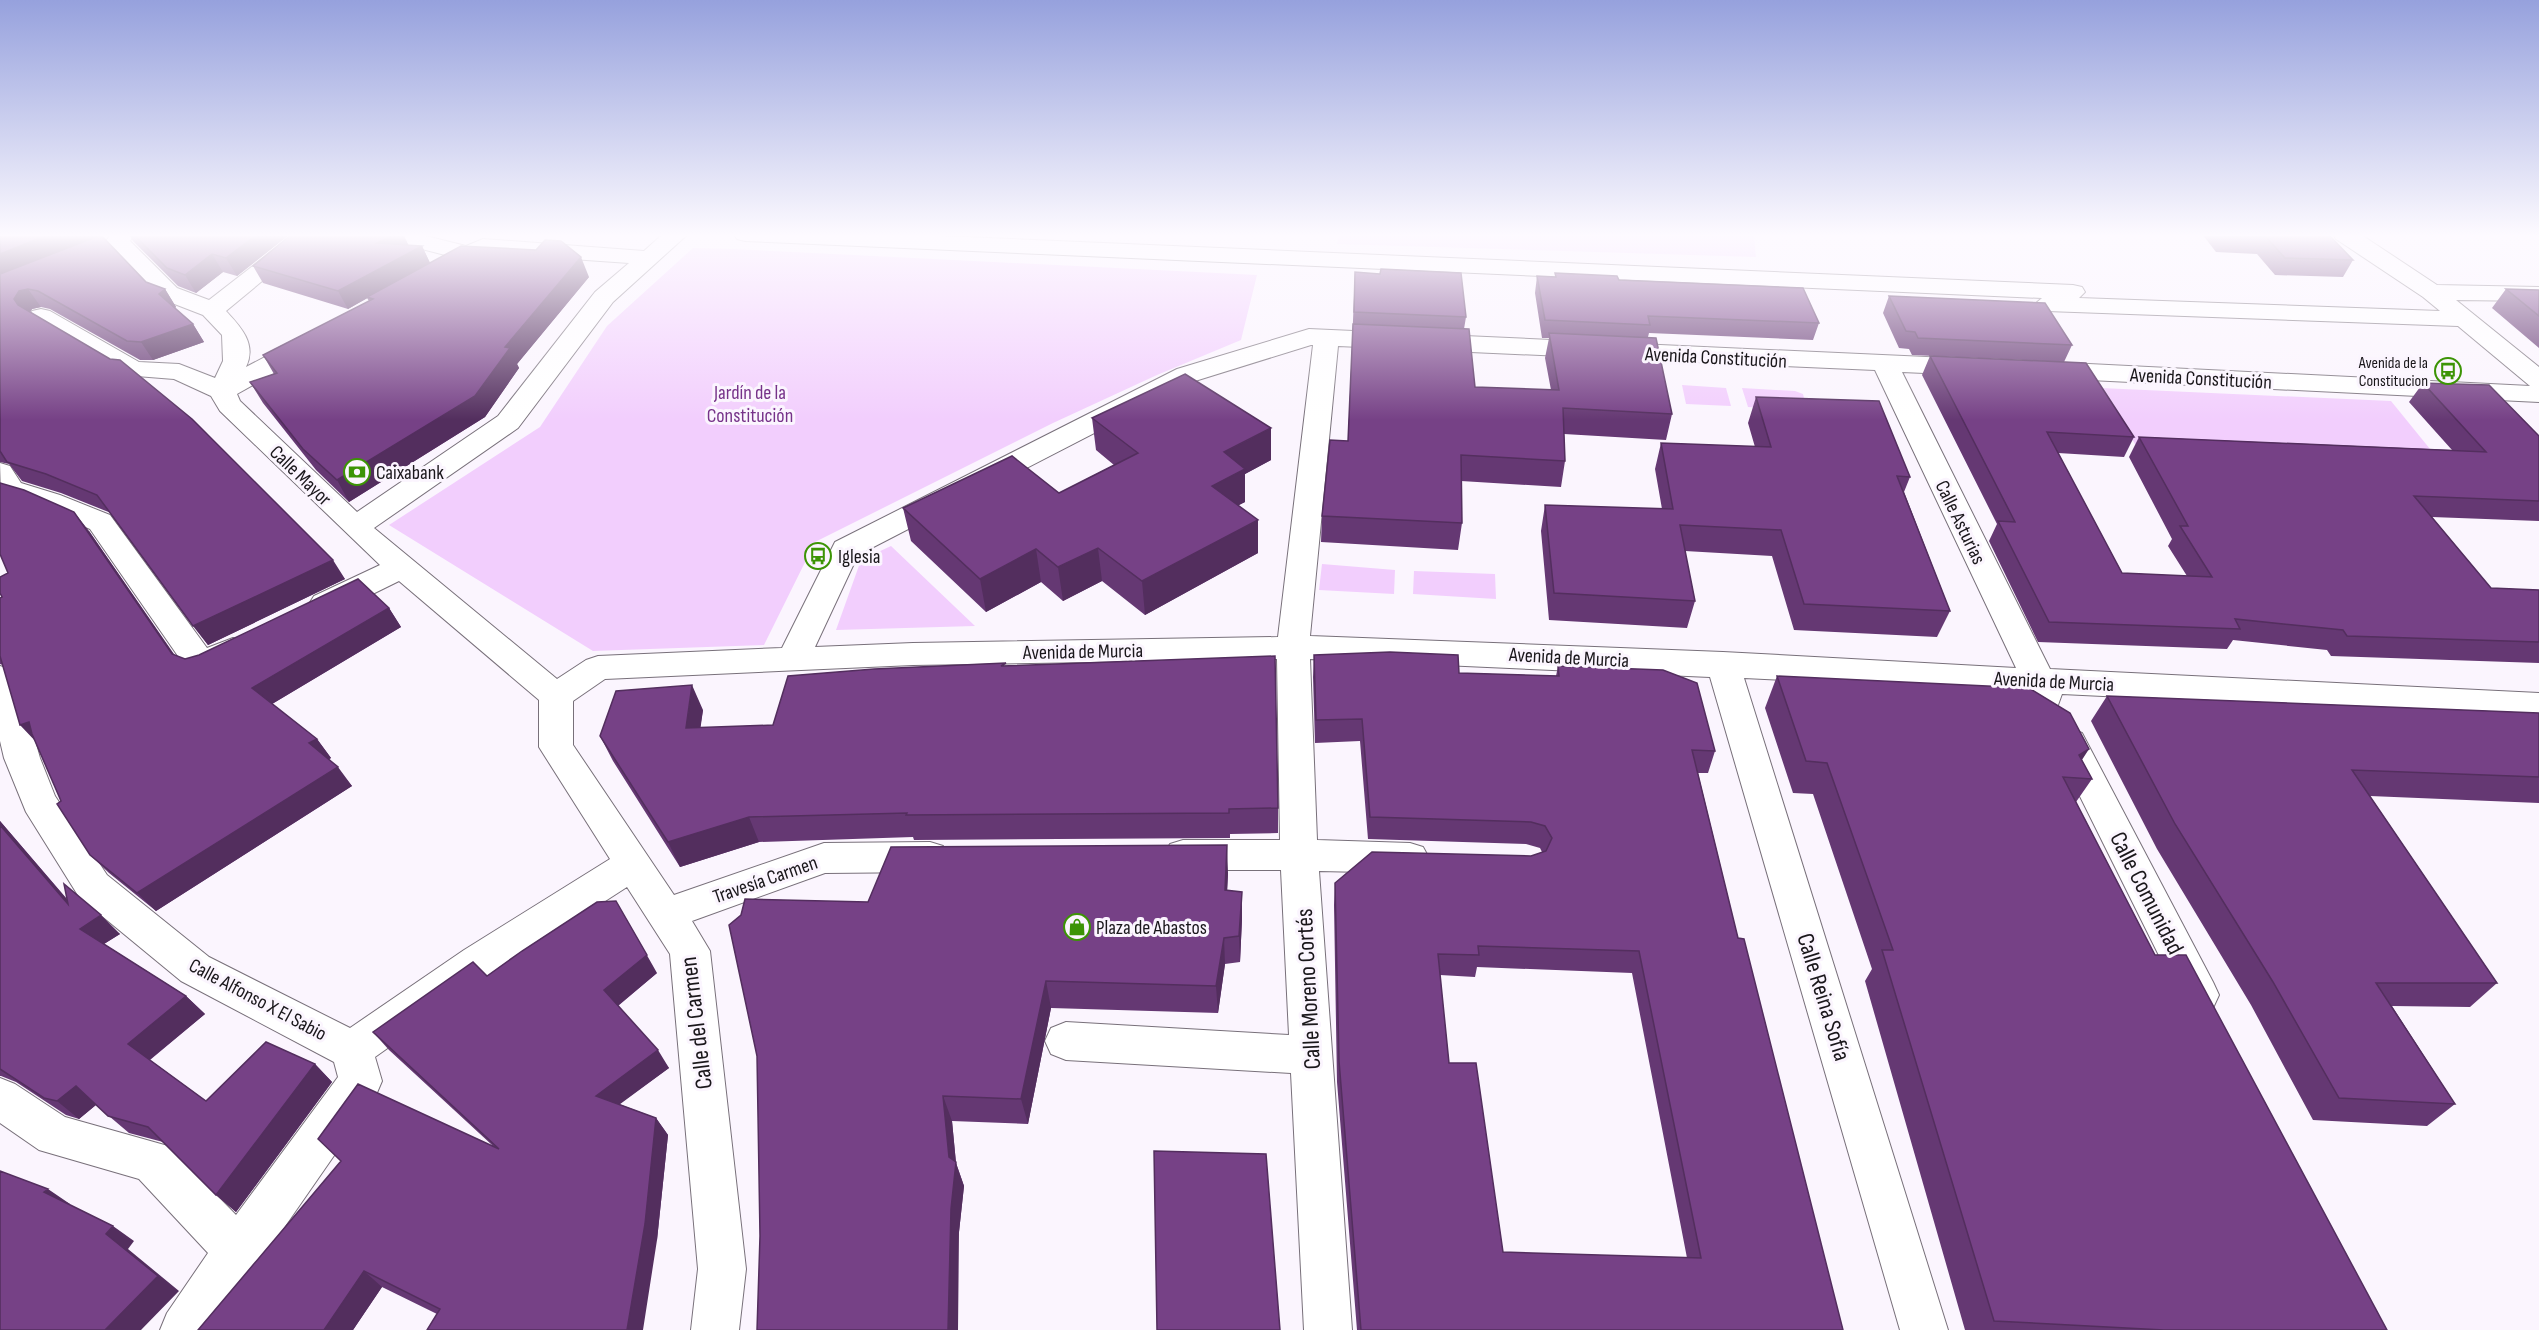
<svg xmlns="http://www.w3.org/2000/svg" width="2539" height="1330" font-family="'Sofia Sans Condensed',sans-serif">
<style>
.green{fill:#f2cefd}
.lines{fill:none;stroke-linecap:round;stroke-linejoin:round}
.minor-casing{stroke:#78707a;stroke-width:2}
.minor{fill:#fff;fill-rule:evenodd}
.wall{fill:#653873;fill-rule:evenodd}
.shaded-wall{fill:#532e5e}
.building{fill:#764186;stroke:#532e5e;stroke-width:1.5;fill-rule:evenodd}
.labels{text-anchor:middle;stroke-width:6;stroke-linejoin:round;paint-order:stroke}
.far-poi-label{font-size:16px;fill:#1a171b;stroke:#fbf5fe;text-anchor:end}
.street-label{font-size:20px;fill:#1a171b;stroke:#fbf5fe}
.park-label{font-size:20px;fill:#763289;stroke:#fbf5fe}
.poi-label{font-size:20px;fill:#1a171b;stroke:#fbf5fe;text-anchor:start}
.near-street-label{font-size:24px;fill:#1a171b;stroke:#fbf5fe}
</style>
<rect width="100%" height="100%" fill="#fbf5fe"/>
<path class="green" d="M 1340,234 L 1754,234 L 1756,257 L 1337,244 Z
M 693,248 L 733,249 L 1257,275 L 1241,340 L 1157,375 L 1053,423 L 815,542 L 764,645 L 593,651 L 389,525 L 540,427 L 607,326 Z
M 1682,385 L 1726,388 L 1731,406 L 1686,404 Z
M 1742,388 L 1795,391 L 1803,394 L 1807,410 L 1748,407 Z
M 2101,388 L 2391,401 L 2443,465 L 2393,457 L 2135,444 Z
M 891,546 L 975,626 L 836,630 L 861,560 Z
M 1322,564 L 1395,570 L 1394,594 L 1319,590 Z
M 1414,571 L 1495,574 L 1496,599 L 1413,594 Z"/>
<g class="lines">
<defs>
<path id="minor" d="M 111,234 L 134,234 L 130,241 L 177,288 L 209,300 L 294,234 L 319,234 L 226,311 C 241,327 257,344 246,367 L 299,339 L 308,336 L 317,339 L 321,344 L 317,349 L 237,394 L 240,401 L 357,512 L 498,416 L 595,292 L 629,263 L 487,253 L 450,274 L 442,276 L 434,274 L 430,269 L 434,264 L 449,256 L 383,239 L 380,234 L 418,234 L 466,246 L 483,239 L 644,251 L 663,234 L 688,234 L 613,302 L 518,428 L 374,528 L 557,679 L 586,660 L 598,656 L 782,648 L 835,542 L 1177,369 L 1309,329 L 1970,359 L 1979,362 L 1983,367 L 1979,372 L 1970,375 L 1902,372 L 2050,669 L 2539,693 L 2539,717 L 2062,694 L 2058,705 L 2046,708 L 2034,705 L 2027,692 L 1744,678 L 1948,1330 L 1900,1330 L 1710,677 L 1310,659 L 1317,840 L 1410,843 L 1423,847 L 1429,858 L 1423,869 L 1410,873 L 1319,871 L 1352,1330 L 1304,1330 L 1291,1073 L 1066,1060 L 1051,1054 L 1045,1041 L 1051,1028 L 1066,1022 L 1289,1035 L 1281,870 L 1183,870 L 1170,866 L 1164,855 L 1170,844 L 1183,840 L 1280,840 L 1277,659 L 913,665 L 605,679 L 573,701 L 573,745 L 674,895 L 824,843 L 930,842 L 943,846 L 949,857 L 943,868 L 930,872 L 825,873 L 692,921 L 710,951 L 746,1269 L 739,1330 L 691,1330 L 698,1269 L 670,954 L 627,887 L 492,974 L 375,1057 L 382,1081 L 376,1095 L 213,1330 L 160,1330 L 167,1313 L 208,1253 L 139,1179 L 39,1150 L 0,1123 L 0,1078 L 15,1084 L 65,1117 L 168,1146 L 236,1215 L 338,1077 L 334,1062 L 181,981 L 79,897 L 26,812 L 4,758 L 0,741 L 0,666 L 12,670 L 17,678 L 40,758 L 55,796 L 107,875 L 209,957 L 350,1028 L 464,950 L 610,859 L 539,747 L 539,700 L 399,581 L 336,612 L 325,615 L 314,612 L 309,604 L 314,596 L 380,565 L 220,411 L 211,396 L 174,379 L 124,375 L 32,321 L 29,316 L 32,311 L 41,309 L 50,311 L 139,362 L 179,364 L 215,378 L 223,361 L 222,335 L 203,315 L 159,298 L 109,246 L 106,241 ZM 1311,345 L 1313,345 L 1278,637 L 913,643 L 815,647 L 858,555 L 1195,381 ZM 1338,346 L 1875,370 L 2016,668 L 1723,652 L 1310,636 Z
M 734,234 L 894,234 L 2073,285 L 2082,287 L 2085,292 L 2079,298 L 2440,311 L 2423,297 L 2336,239 L 2333,234 L 2360,234 L 2437,285 L 2539,287 L 2539,301 L 2456,300 L 2539,367 L 2539,402 L 2049,378 L 2040,376 L 2036,370 L 2040,364 L 2049,362 L 2530,386 L 2458,326 L 2047,311 L 2038,309 L 2035,304 L 2042,298 L 745,241 L 737,239 Z
M 0,463 L 10,466 L 21,483 L 60,495 L 110,515 L 207,648 L 233,638 L 245,641 L 249,649 C 239,666 208,678 189,672 L 90,529 L 40,507 L 1,495 Z
M 2070,729 L 2082,733 L 2213,982 L 2219,995 L 2213,1008 L 2199,1013 L 2185,1008 L 2053,742 L 2058,733 Z"/>
</defs>
<use href="#minor" class="minor-casing"/>
<use href="#minor" class="minor"/>
</g>
<path class="wall" d="M 0,234 L 101,235 L 146,282 L 165,289 L 176,307 L 175,308 L 193,324 L 204,342 L 153,360 L 140,360 L 50,309 L 41,307 L 32,309 L 30,312 L 345,579 L 208,645 L 111,513 L 61,493 L 22,481 L 9,464 L 0,462 Z
M 129,234 L 290,234 L 237,276 L 223,272 L 196,293 L 178,286 L 133,241 Z
M 292,234 L 403,234 L 408,245 L 422,246 L 430,263 L 589,277 L 517,364 L 519,368 L 485,417 L 349,502 L 316,470 L 263,403 L 250,382 L 274,374 L 263,355 L 369,301 L 367,298 L 348,309 L 263,283 L 253,266 Z
M 2202,234 L 2328,234 L 2353,260 L 2343,277 L 2275,275 L 2257,254 L 2216,252 Z
M 1355,272 L 1466,317 L 1464,329 L 1475,387 L 1551,390 L 1545,358 L 1549,338 L 1542,338 L 1535,293 L 1537,276 L 1555,277 L 1555,273 L 1619,280 L 1819,323 L 1813,340 L 1649,333 L 1648,337 L 1672,414 L 1666,440 L 1564,434 L 1565,461 L 1561,487 L 1461,481 L 1462,523 L 1458,550 L 1321,542 L 1322,516 L 1348,441 Z
M 2506,289 L 2539,290 L 2539,348 L 2492,308 Z
M 1889,296 L 2072,345 L 2064,362 L 1912,355 L 1909,349 L 1899,348 L 1883,313 Z
M 1930,356 L 2134,437 L 2124,457 L 2058,453 L 2122,573 L 2187,576 L 2168,546 L 2172,539 L 2129,457 L 2139,437 L 2452,450 L 2409,402 L 2423,383 L 2539,436 L 2539,521 L 2432,517 L 2491,588 L 2539,590 L 2539,663 L 2331,656 L 2327,650 L 2233,640 L 2227,649 L 2038,642 L 1989,541 L 1997,524 L 1922,375 Z
M 1756,397 L 1910,477 L 1904,492 L 1950,611 L 1937,637 L 1794,630 L 1772,556 L 1685,551 L 1695,601 L 1687,628 L 1549,620 L 1541,531 L 1545,505 L 1662,509 L 1655,469 L 1661,443 L 1755,447 L 1748,423 Z
M 1092,418 L 1271,460 L 1245,474 L 1245,502 L 1238,505 L 1258,553 L 1145,615 L 1102,581 L 1063,601 L 1041,582 L 986,612 L 911,541 L 903,508 L 1059,493 L 1114,465 L 1096,450 Z
M 89,531 L 174,655 L 185,659 L 389,608 L 401,627 L 272,704 L 317,739 L 331,758 L 329,759 L 352,786 L 156,911 L 109,873 L 90,855 L 61,801 L 3,665 L 0,664 L 0,598 L 2,597 L 8,573 Z
M 1314,655 L 1459,673 L 1556,676 L 1558,666 L 1715,751 L 1708,773 L 1698,773 L 1738,938 L 1843,1330 L 1357,1330 L 1337,1082 L 1334,905 L 1335,883 L 1531,856 L 1542,852 L 1540,848 L 1526,844 L 1368,839 L 1360,741 L 1315,743 L 1313,677 ZM 1477,967 L 1632,973 L 1687,1258 L 1503,1252 L 1449,1063 L 1440,975 L 1475,977 Z
M 1007,666 L 1278,808 L 1278,833 L 1230,834 L 1230,838 L 914,840 L 913,837 L 759,842 L 680,867 L 613,761 L 600,736 L 703,710 L 700,728 L 773,725 Z
M 1777,676 L 2082,760 L 2092,779 L 2076,802 L 2155,955 L 2387,1330 L 1965,1330 L 1865,981 L 1872,969 L 1813,794 L 1793,793 L 1765,708 Z
M 2107,696 L 2539,713 L 2539,803 L 2370,796 L 2497,983 L 2470,1007 L 2392,1006 L 2455,1104 L 2427,1126 L 2313,1120 L 2251,1005 L 2157,849 L 2091,721 Z
M 0,821 L 67,899 L 120,934 L 104,944 L 186,996 L 205,1014 L 150,1060 L 206,1101 L 315,1064 L 332,1082 L 236,1212 L 216,1195 L 163,1142 L 129,1133 L 96,1105 L 79,1119 L 66,1115 L 16,1082 L 1,1076 L 0,1076 Z
M 1228,873 L 1227,890 L 1242,919 L 1240,962 L 1225,964 L 1218,1013 L 1051,1008 L 1028,1124 L 952,1121 L 956,1163 L 964,1186 L 959,1232 L 868,902 Z
M 657,973 L 618,1006 L 669,1068 L 619,1104 L 656,1118 L 668,1135 L 657,1240 L 437,1314 L 382,1287 L 353,1330 L 198,1330 L 492,1145 L 389,1050 L 373,1032 L 487,976 Z"/>
<path class="shaded-wall" d="M 50,234 L 105,234 L 0,277 L 0,254 Z
M 258,234 L 290,234 L 237,276 L 226,258 Z
M 395,234 L 403,234 L 410,248 L 377,243 Z
M 422,246 L 430,263 L 348,309 L 338,291 Z
M 212,254 L 223,272 L 196,293 L 185,275 Z
M 581,257 L 589,277 L 517,364 L 519,368 L 485,417 L 349,502 L 337,480 L 505,347 Z
M 28,289 L 41,307 L 32,309 L 27,317 L 14,299 L 19,291 Z
M 165,289 L 176,307 L 170,312 L 159,294 Z
M 193,324 L 204,342 L 153,360 L 141,342 Z
M 1271,428 L 1271,460 L 1245,474 L 1245,502 L 1213,519 L 1212,486 L 1224,452 Z
M 74,512 L 89,531 L 187,673 L 172,654 Z
M 1258,520 L 1258,553 L 1145,615 L 1142,581 Z
M 1098,548 L 1102,581 L 1063,601 L 1058,567 Z
M 1036,549 L 1041,582 L 986,612 L 980,579 Z
M 333,560 L 345,579 L 208,645 L 193,626 Z
M 389,608 L 401,627 L 267,707 L 252,688 Z
M 692,685 L 703,710 L 697,753 L 686,728 Z
M 29,722 L 38,744 L 20,725 Z
M 317,739 L 331,758 L 324,762 L 309,743 Z
M 2089,749 L 2071,777 L 2079,755 Z
M 338,767 L 352,786 L 156,911 L 137,893 Z
M 749,817 L 759,842 L 680,867 L 668,842 Z
M 0,821 L 87,923 L 68,904 L 0,825 Z
M 1227,845 L 1228,873 L 1226,917 L 1225,890 Z
M 1242,892 L 1242,919 L 1240,962 L 1239,936 Z
M 101,915 L 120,934 L 99,947 L 80,929 Z
M 627,920 L 657,973 L 615,1008 L 604,990 Z
M 1224,938 L 1225,964 L 1218,1013 L 1216,986 Z
M 1046,981 L 1051,1008 L 1028,1124 L 1021,1099 Z
M 186,996 L 205,1014 L 148,1061 L 128,1044 Z
M 658,1050 L 669,1068 L 608,1113 L 596,1096 Z
M 315,1064 L 332,1082 L 236,1212 L 216,1195 Z
M 76,1086 L 97,1104 L 79,1119 L 57,1101 Z
M 943,1096 L 952,1121 L 956,1163 L 964,1186 L 959,1232 L 958,1330 L 948,1330 L 949,1157 Z
M 656,1118 L 668,1135 L 657,1240 L 643,1330 L 627,1330 Z
M 48,1189 L 70,1204 L 67,1208 L 44,1192 Z
M 113,1226 L 134,1241 L 128,1249 L 179,1291 L 141,1330 L 105,1330 L 106,1234 Z
M 364,1271 L 382,1287 L 353,1330 L 324,1330 Z"/>
<path class="building" d="M 0,234 L 50,234 L 0,254 Z
M 133,234 L 258,234 L 226,258 L 212,254 L 185,275 L 167,268 Z
M 292,234 L 395,234 L 377,243 L 422,246 L 338,291 L 253,266 Z
M 2224,234 L 2328,234 L 2353,260 L 2285,258 L 2266,237 L 2225,236 Z
M 101,235 L 146,282 L 165,289 L 159,294 L 193,324 L 141,342 L 127,341 L 38,291 L 28,289 L 19,291 L 14,299 L 18,305 L 110,359 L 120,360 L 192,419 L 333,560 L 193,626 L 97,495 L 46,474 L 7,462 L 0,451 L 0,274 Z
M 545,240 L 561,241 L 581,257 L 505,347 L 510,348 L 475,396 L 337,480 L 303,449 L 250,382 L 277,373 L 263,355 L 373,299 L 367,297 L 461,246 L 536,250 Z
M 1381,269 L 1461,273 L 1466,317 L 1354,312 L 1355,272 L 1380,274 Z
M 1555,273 L 1617,276 L 1619,280 L 1803,288 L 1819,323 L 1648,316 L 1650,325 L 1545,320 L 1537,276 L 1556,277 Z
M 2506,289 L 2539,290 L 2539,316 Z
M 1889,296 L 2045,303 L 2072,345 L 1918,338 L 1915,332 L 1906,331 Z
M 1353,324 L 1469,329 L 1475,387 L 1559,390 L 1549,333 L 1656,338 L 1672,414 L 1563,408 L 1565,461 L 1461,455 L 1462,523 L 1322,516 L 1330,440 L 1348,441 Z
M 1930,356 L 2086,363 L 2134,437 L 2047,432 L 2122,573 L 2212,577 L 2180,526 L 2188,526 L 2139,437 L 2486,452 L 2423,383 L 2489,385 L 2539,436 L 2539,501 L 2414,496 L 2491,588 L 2539,590 L 2539,642 L 2347,636 L 2343,630 L 2235,619 L 2240,629 L 2049,622 L 1998,521 L 2015,522 Z
M 1185,374 L 1271,428 L 1224,452 L 1245,469 L 1212,486 L 1258,520 L 1142,581 L 1098,548 L 1058,567 L 1036,549 L 980,579 L 903,508 L 1012,456 L 1059,493 L 1138,453 L 1092,418 Z
M 1756,397 L 1879,401 L 1910,477 L 1897,476 L 1950,611 L 1804,604 L 1781,530 L 1680,525 L 1695,601 L 1554,593 L 1545,505 L 1673,509 L 1661,443 L 1771,447 Z
M 0,483 L 24,490 L 74,512 L 172,654 L 185,659 L 199,655 L 358,579 L 389,608 L 252,688 L 317,739 L 309,743 L 338,767 L 137,893 L 90,855 L 57,804 L 61,801 L 32,734 L 29,722 L 20,725 L 0,656 L 0,598 L 2,597 L 0,593 L 0,577 L 8,573 L 0,554 Z
M 1390,652 L 1458,655 L 1459,673 L 1559,676 L 1558,666 L 1663,670 L 1697,683 L 1715,751 L 1692,750 L 1738,938 L 1744,939 L 1843,1330 L 1361,1330 L 1339,1061 L 1335,883 L 1372,852 L 1531,856 L 1546,851 L 1552,838 L 1545,826 L 1531,822 L 1370,817 L 1362,719 L 1316,720 L 1314,655 ZM 1478,946 L 1639,951 L 1701,1258 L 1503,1252 L 1476,1063 L 1449,1063 L 1438,954 L 1479,955 Z
M 1275,656 L 1278,808 L 1229,809 L 1229,813 L 906,815 L 907,813 L 749,817 L 668,842 L 600,736 L 616,691 L 692,685 L 686,728 L 773,725 L 788,676 L 874,669 L 1006,663 L 1001,666 Z
M 1777,676 L 2029,688 L 2070,713 L 2089,749 L 2079,755 L 2092,779 L 2063,777 L 2155,955 L 2186,955 L 2387,1330 L 2164,1330 L 1994,1321 L 1882,950 L 1893,950 L 1827,763 L 1806,761 Z
M 2107,696 L 2539,713 L 2539,777 L 2352,770 L 2497,983 L 2376,983 L 2455,1104 L 2339,1098 L 2273,982 L 2175,824 Z
M 0,825 L 68,904 L 64,884 L 101,915 L 80,929 L 186,996 L 128,1044 L 206,1101 L 266,1042 L 315,1064 L 216,1195 L 148,1127 L 108,1116 L 76,1086 L 57,1101 L 44,1098 L 0,1069 Z
M 1227,845 L 1225,890 L 1242,892 L 1239,936 L 1224,938 L 1216,986 L 1046,981 L 1021,1099 L 943,1096 L 949,1157 L 956,1162 L 951,1209 L 948,1330 L 757,1330 L 760,1236 L 757,1056 L 729,925 L 741,915 L 745,899 L 868,902 L 891,847 Z
M 616,901 L 647,955 L 604,990 L 658,1050 L 596,1096 L 656,1118 L 645,1224 L 627,1330 L 427,1330 L 440,1309 L 364,1271 L 324,1330 L 198,1330 L 341,1161 L 318,1139 L 358,1084 L 499,1149 L 373,1032 L 473,962 L 487,976 L 522,951 L 597,902 Z
M 1154,1151 L 1266,1154 L 1280,1330 L 1157,1330 Z
M 0,1171 L 48,1189 L 44,1192 L 113,1226 L 106,1234 L 158,1276 L 105,1330 L 0,1330 Z"/>
<linearGradient id="sky" x2="0" y2="1"><stop stop-color="#96a1dd"/><stop offset="0.56" stop-color="#fdfaff"/><stop offset="1" stop-color="#fdfaff" stop-opacity="0"/></linearGradient>
<rect width="2539" height="420" fill="url(#sky)"/>
<defs>
<symbol id="bus-ring" viewBox="-11 -11 22 22"><circle r="9.5" fill="#fbf5fe" stroke="#3c9405" stroke-width="1.5"/><path d="M-5-6H5V4H4V6H2V4H-2V6H-4V4H-5ZM-3.5-4V0h7V-4ZM-3.5 1.2v1.5H-2V1.2ZM2 1.2v1.5H3.5V1.2Z" fill="#3c9405"/></symbol>
<symbol id="bank-ring" viewBox="-11 -11 22 22"><circle r="9.5" fill="#fbf5fe" stroke="#3c9405" stroke-width="1.5"/><path d="M-6-4H6V4H-6ZM0-2.3a2.3 2.3 0 1 0 0 4.6a2.3 2.3 0 1 0 0-4.6Z" fill="#3c9405"/></symbol>
<symbol id="shop-ring" viewBox="-11 -11 22 22"><circle r="9.5" fill="#fbf5fe" stroke="#3c9405" stroke-width="1.5"/><path d="M-5-2.5h2.3a2.7 3.5 0 0 1 5.4 0H5L5.5 6h-11ZM-1.5-2.5h3a1.5 2.3 0 0 0-3 0Z" fill="#3c9405"/></symbol>
</defs>
<g fill-rule="evenodd">
<use href="#bus-ring" x="2433" y="356" width="30" height="30"/>
<use href="#bank-ring" x="342" y="457" width="30" height="30"/>
<use href="#bus-ring" x="803" y="541" width="30" height="30"/>
<use href="#shop-ring" x="1062" y="912" width="30" height="30"/>
</g>
<g class="labels">
<g class="far-poi-label">
<text x="2428" y="368">Avenida de la<tspan x="2428" dy="18">Constitucion</tspan></text>
</g>
<g class="street-label">
<text transform="translate(1716 357) rotate(3)" y="7">Avenida Constitución</text>
<text transform="translate(2201 378) rotate(3)" y="7">Avenida Constitución</text>
<text transform="translate(301 475) rotate(44)" y="7">Calle Mayor</text>
<text transform="translate(1961 522) rotate(64)" y="7">Calle Asturias</text>
<text transform="translate(1083 651) rotate(-1)" y="7">Avenida de Murcia</text>
<text transform="translate(1569 657) rotate(3)" y="7">Avenida de Murcia</text>
<text transform="translate(2054 681) rotate(3)" y="7">Avenida de Murcia</text>
<text transform="translate(765 879) rotate(-19)" y="7">Travesía Carmen</text>
<text transform="translate(258 999) rotate(28)" y="7">Calle Alfonso X El Sabio</text>
</g>
<g class="park-label">
<text x="750" y="399">Jardín de la<tspan x="750" dy="23">Constitución</tspan></text>
</g>
<g class="poi-label">
<text x="376" y="479">Caixabank</text>
<text x="838" y="563">Iglesia</text>
<text x="1096" y="934">Plaza de Abastos</text>
</g>
<g class="near-street-label">
<text transform="translate(2147 893) rotate(63)" y="8">Calle Comunidad</text>
<text transform="translate(1308 989) rotate(-93)" y="8">Calle Moreno Cortés</text>
<text transform="translate(1824 997) rotate(73)" y="8">Calle Reina Sofía</text>
<text transform="translate(696 1023) rotate(-97)" y="8">Calle del Carmen</text>
</g>
</g>
</svg>
